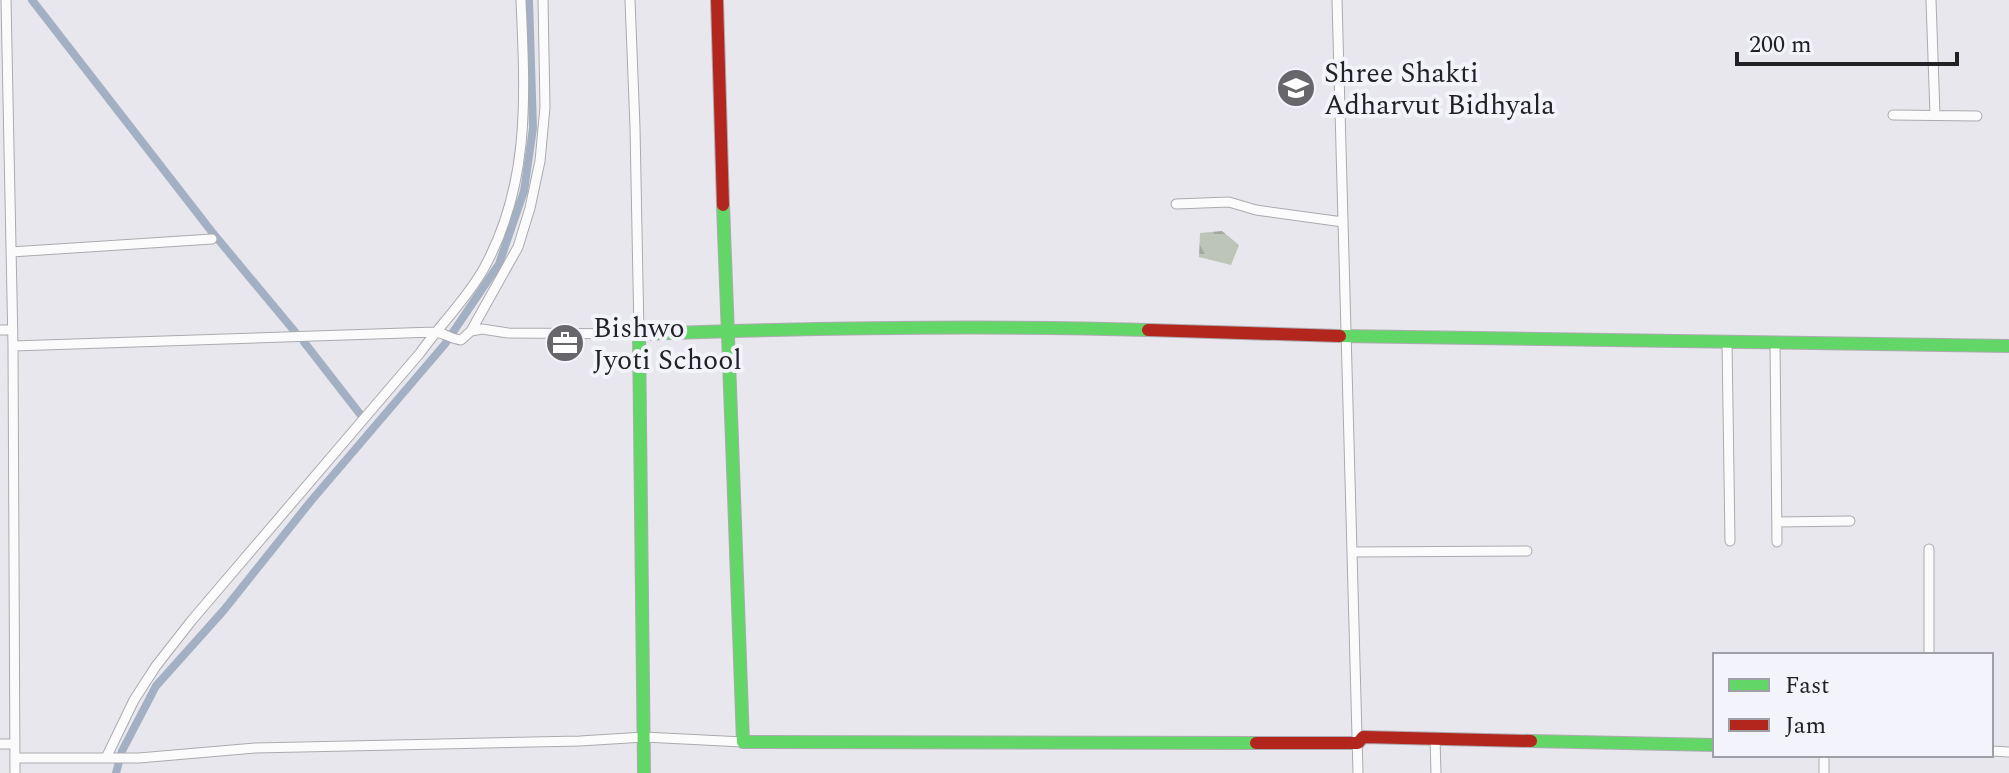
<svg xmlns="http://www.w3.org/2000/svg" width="2009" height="773" font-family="Spectral,serif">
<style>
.forest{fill:url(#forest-firs)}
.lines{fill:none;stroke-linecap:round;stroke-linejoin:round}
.canal{stroke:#a3afc2;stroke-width:8}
.street-casing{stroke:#ababaf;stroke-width:11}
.fast-casing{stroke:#ababaf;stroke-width:14}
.jam-casing{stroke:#ababaf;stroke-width:14}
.street{stroke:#fbfbfc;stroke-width:9}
.fast{stroke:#63d668;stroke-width:12}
.jam{stroke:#b3261e;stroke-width:12}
.labels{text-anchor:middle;stroke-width:8;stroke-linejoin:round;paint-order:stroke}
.poi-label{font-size:28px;fill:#222225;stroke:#f3f3fc;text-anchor:start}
</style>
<defs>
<pattern id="forest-firs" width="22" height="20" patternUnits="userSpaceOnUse" patternTransform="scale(2)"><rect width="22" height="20" fill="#bdc5b9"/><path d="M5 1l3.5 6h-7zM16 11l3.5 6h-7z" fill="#a2a99f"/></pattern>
</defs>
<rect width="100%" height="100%" fill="#e7e7ed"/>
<path class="forest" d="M 1222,231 L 1239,245 L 1231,265 L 1199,257 L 1200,233 Z"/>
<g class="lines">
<path class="canal" d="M 32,0 L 212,232 L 296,333
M 304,342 L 360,414
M 116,773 L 122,751 L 156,686 L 224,610 L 311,501 L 445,344 L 499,264 L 524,191 L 533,128 L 529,0"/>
<defs>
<path id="street" d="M 6,0 L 13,346 L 15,773
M 1337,0 L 1358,773
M 1931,0 L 1935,115
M 1893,115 L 1977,116
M 1176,204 L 1229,202 L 1256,210 L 1343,222
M 11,252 L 212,239
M 0,330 L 13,330
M 471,331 L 482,329 L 508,333 L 639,334 L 635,127 L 630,0
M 1727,341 L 1730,541
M 1775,342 L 1777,542
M 13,346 L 435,332 C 445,333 451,339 461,340 L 471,331 L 518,247 L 530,208 L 540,161 L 545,107 L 543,0
M 1777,522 L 1850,521
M 1353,552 L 1527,551
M 1929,655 L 1929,549
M 1435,738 L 1436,773
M 0,744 L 15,744
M 1991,751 L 2009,752
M 15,758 L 139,758 L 255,748 L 580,741 L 644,737 L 743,742
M 106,758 L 134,700 L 156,666 L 192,620 L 420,353 C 440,325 465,301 483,270 C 531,184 525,95 521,0
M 1824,773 L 1824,755"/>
<path id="fast" d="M 723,205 C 729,384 738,563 743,742 L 1256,743
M 1340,336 L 2009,346
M 1531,741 L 1715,745
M 644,773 L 639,334 C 809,328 979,325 1148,330"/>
<path id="jam" d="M 717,0 L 723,205
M 1148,330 L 1340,336
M 1256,743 L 1358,743 L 1363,737 L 1531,741"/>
</defs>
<use href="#street" class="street-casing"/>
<use href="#fast" class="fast-casing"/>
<use href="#jam" class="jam-casing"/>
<use href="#street" class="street"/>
<use href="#fast" class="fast"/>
<use href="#jam" class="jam"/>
</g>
<defs>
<symbol id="school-disc" viewBox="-11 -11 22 22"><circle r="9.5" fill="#67676b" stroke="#f3f3fc"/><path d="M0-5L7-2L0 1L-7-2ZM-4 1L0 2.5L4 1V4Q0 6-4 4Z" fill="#fff"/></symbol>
<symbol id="office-disc" viewBox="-11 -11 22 22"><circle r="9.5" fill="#67676b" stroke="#f3f3fc"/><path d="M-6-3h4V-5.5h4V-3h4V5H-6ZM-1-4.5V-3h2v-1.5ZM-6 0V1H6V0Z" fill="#fff"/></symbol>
</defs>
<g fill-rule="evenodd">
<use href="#school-disc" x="1274" y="66" width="44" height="44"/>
<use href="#office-disc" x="543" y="321" width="44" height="44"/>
</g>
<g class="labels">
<g class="poi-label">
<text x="1324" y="82">Shree Shakti<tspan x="1324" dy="32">Adharvut Bidhyala</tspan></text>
<text x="593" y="337">Bishwo<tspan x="593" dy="32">Jyoti School</tspan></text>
</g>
</g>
<rect x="1713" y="653" width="280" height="104" fill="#f3f3fc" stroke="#9f9fa6" stroke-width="2"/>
<rect x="1729" y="679" width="40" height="12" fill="#63d668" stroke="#9f9fa6" stroke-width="2"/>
<text x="1785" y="693" font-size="24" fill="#222225">Fast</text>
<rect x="1729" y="719" width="40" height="12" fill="#b3261e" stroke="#9f9fa6" stroke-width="2"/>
<text x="1785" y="733" font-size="24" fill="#222225">Jam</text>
<path d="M1737 52v12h220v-12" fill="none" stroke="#222225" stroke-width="4"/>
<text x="1749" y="52" font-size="24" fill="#222225" stroke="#f3f3fc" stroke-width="6" paint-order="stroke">200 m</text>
</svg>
